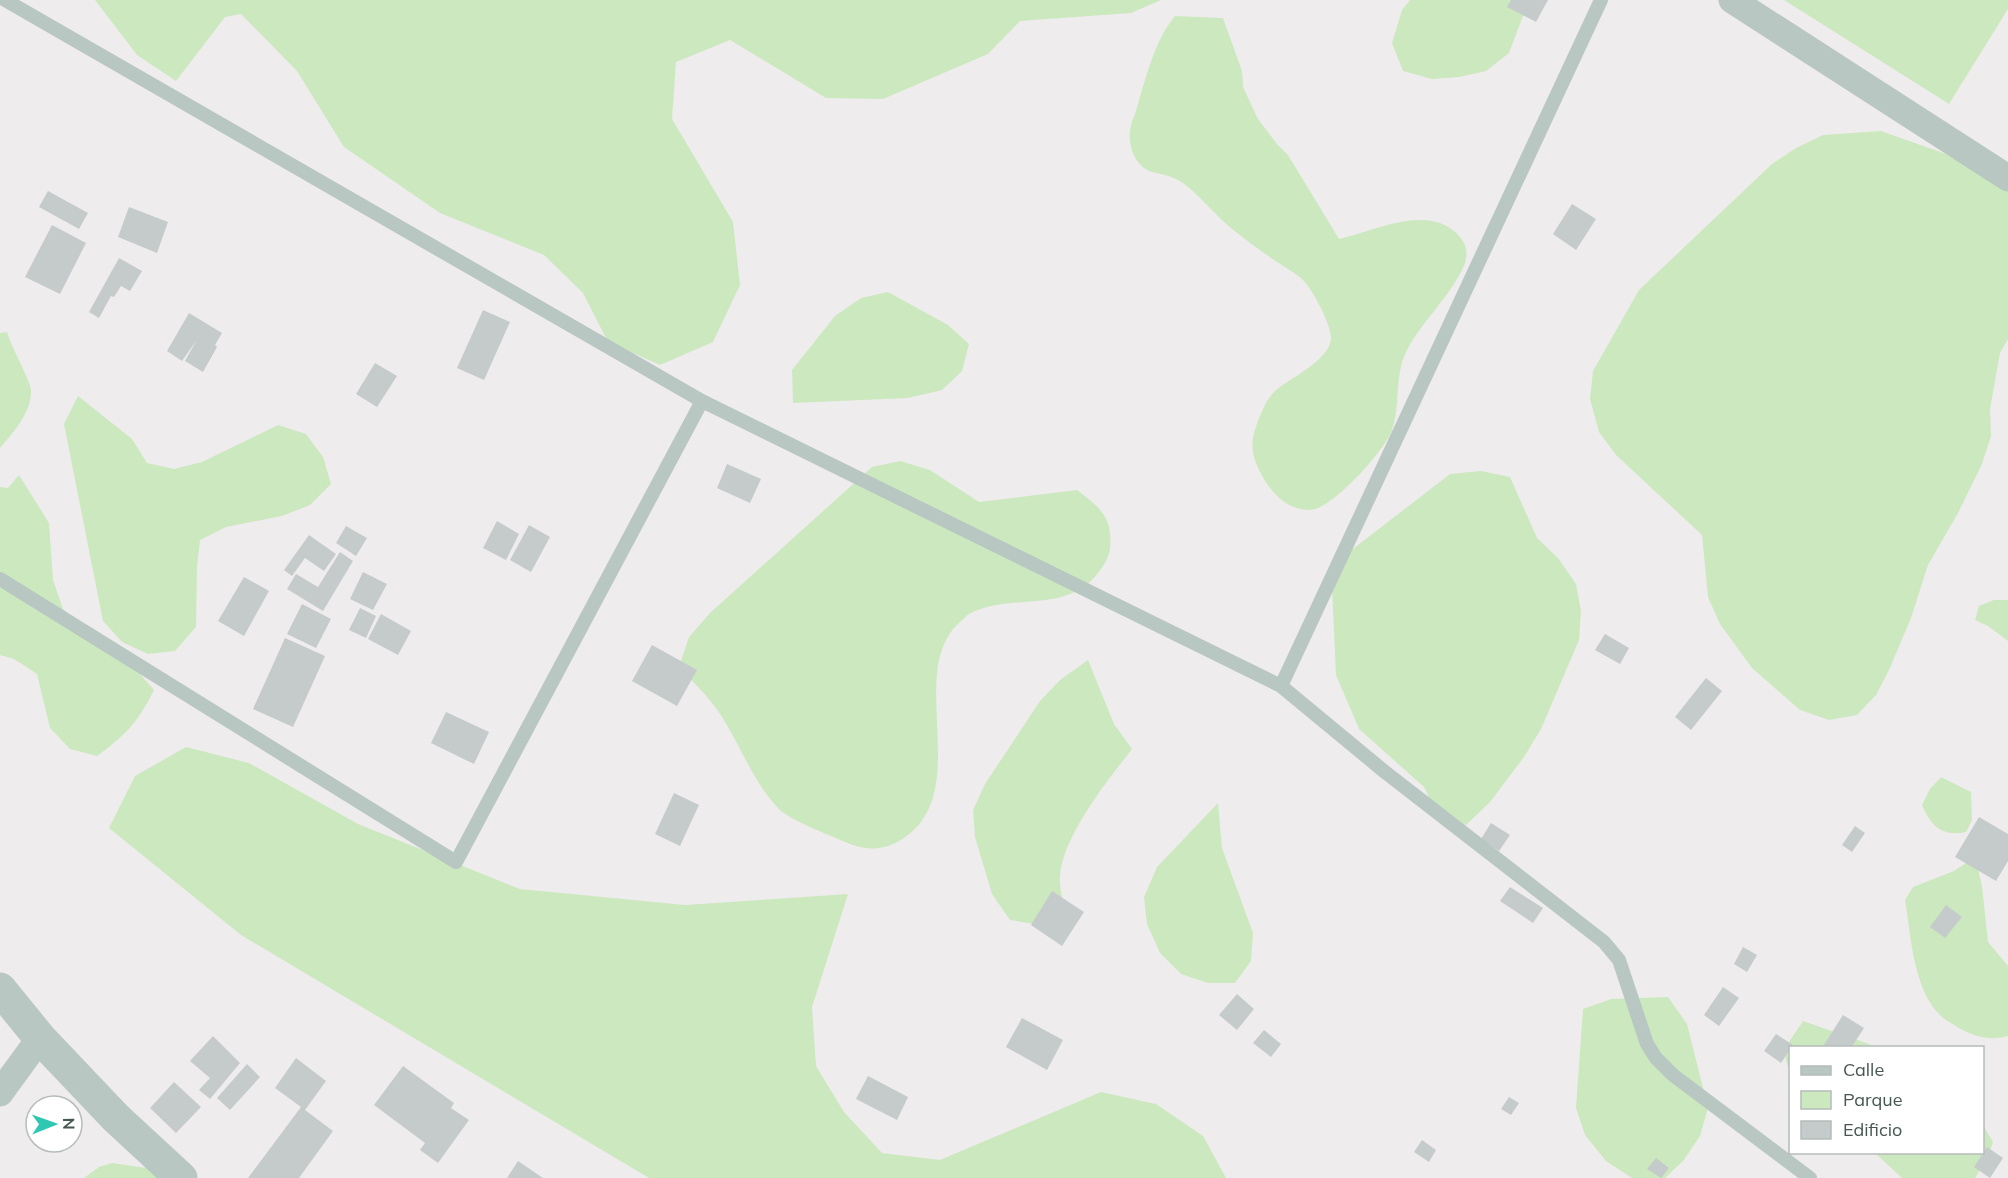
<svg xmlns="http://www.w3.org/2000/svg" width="2008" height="1178" font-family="Mulish,sans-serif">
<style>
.green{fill:#cce8bf}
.building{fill:#c4cbca}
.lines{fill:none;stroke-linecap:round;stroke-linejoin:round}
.service{stroke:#b9c7c3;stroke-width:14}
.minor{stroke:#b9c7c3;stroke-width:27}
.tertiary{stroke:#b9c7c3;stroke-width:33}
</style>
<rect width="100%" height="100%" fill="#efecee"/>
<path class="green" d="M 95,0 L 1161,0 L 1131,13 L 1020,21 L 988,54 L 883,99 L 826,98 L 730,40 L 676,62 L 672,119 L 733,222 L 740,285 L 713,342 L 660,365 L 608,342 L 583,293 L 544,255 L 440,213 L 344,147 L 297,71 L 241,14 L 225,17 L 176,81 L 137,55 Z
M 1410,0 L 1529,0 L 1509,53 L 1486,71 L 1459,77 L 1432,79 L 1403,71 L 1392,43 L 1402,10 Z
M 1784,0 L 2008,0 L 2008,9 L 1949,104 Z
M 1175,16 L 1223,18 L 1242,71 L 1243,87 L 1258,119 L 1277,144 L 1288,155 L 1339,239 C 1376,231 1430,202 1460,237 C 1468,246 1468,257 1463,268 C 1448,299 1421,322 1406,352 C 1394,377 1401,405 1392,430 C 1385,450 1336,504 1315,509 C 1305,512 1291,507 1283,501 C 1270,491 1260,475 1255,460 C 1250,445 1253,435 1258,421 C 1262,411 1266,400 1274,392 C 1289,378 1329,361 1331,339 C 1332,326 1312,288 1302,279 C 1294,272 1283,266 1274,260 C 1250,243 1228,228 1208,206 C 1199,197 1186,183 1174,178 C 1161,172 1148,175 1139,163 C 1132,155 1129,142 1130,131 C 1131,122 1136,113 1138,104 C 1147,74 1155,40 1175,16 Z
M 1881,131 L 2008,176 L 2008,339 L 2000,353 L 1990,409 L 1991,436 L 1982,464 L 1958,513 L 1928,565 L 1911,618 L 1889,670 L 1876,695 L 1857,715 L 1829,720 L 1800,710 L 1752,668 L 1720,624 L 1708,597 L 1702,535 L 1616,455 L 1599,432 L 1590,399 L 1593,371 L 1639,290 L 1772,164 L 1796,148 L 1823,135 Z
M 888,292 L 948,325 L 969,344 L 962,371 L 942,390 L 908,398 L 793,403 L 792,370 L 835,316 L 861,298 Z
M 7,332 C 11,347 30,379 31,390 C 32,412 13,433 0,448 L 0,333 Z
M 78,396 L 132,439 L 147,463 L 174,469 L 202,462 L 278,425 L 306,434 L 323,457 L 331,484 L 310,505 L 282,516 L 226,527 L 200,540 L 197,567 L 196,627 L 175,651 L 148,654 L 122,642 L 103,621 L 64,424 Z
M 900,461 L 930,470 L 979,502 L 1077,490 C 1101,508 1113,518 1110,549 C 1108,559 1105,564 1098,573 C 1067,614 1013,593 973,612 C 967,614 963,620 959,623 C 904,673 976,794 901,840 C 882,851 865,851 845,842 C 828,834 788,820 777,807 C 750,777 740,743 718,711 C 707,695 692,681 679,667 L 689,637 L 710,613 L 872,467 Z
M 1481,471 L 1510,477 L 1537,538 L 1558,558 L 1576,584 L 1581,611 L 1579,640 L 1541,729 L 1524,757 L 1490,802 L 1466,825 L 1438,816 L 1424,787 L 1359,729 L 1336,675 L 1332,588 L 1336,562 L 1450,474 Z
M 19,475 L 49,523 L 53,580 L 63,609 L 83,629 L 133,666 L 154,690 C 138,722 126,735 97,756 L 70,749 L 50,728 L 37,674 L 14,659 L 0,655 L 0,487 L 8,488 Z
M 1994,600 L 2008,600 L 2008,641 L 1988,626 L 1975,620 L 1979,606 Z
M 1088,660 L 1114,724 L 1132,749 C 1108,780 1062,837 1060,876 C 1059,885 1062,895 1063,904 L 1040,925 L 1010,920 L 992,894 L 975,837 L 973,810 L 985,784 L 1040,701 L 1060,680 Z
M 186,747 L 249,763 L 358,824 L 520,889 L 685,905 L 848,894 L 812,1007 L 816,1066 L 844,1112 L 882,1153 L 940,1160 L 1101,1092 L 1156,1104 L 1203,1136 L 1226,1178 L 649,1178 L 241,935 L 109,828 L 135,776 Z
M 1941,777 L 1971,792 L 1972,820 L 1966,832 C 1942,837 1931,826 1922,805 L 1930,789 Z
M 1218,803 L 1222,848 L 1253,933 L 1251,961 L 1235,983 L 1208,983 L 1181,974 L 1160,953 L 1147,924 L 1144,897 L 1157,867 Z
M 1975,857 L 1982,886 L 1988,942 L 2008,966 L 2008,1036 C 1990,1041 1975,1037 1959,1028 C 1953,1024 1945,1020 1940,1015 C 1913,989 1911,935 1905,900 L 1913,887 L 1954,871 Z
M 1668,997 L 1687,1024 L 1708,1108 L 1700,1136 L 1683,1161 L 1665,1178 L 1632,1178 L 1606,1161 L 1585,1135 L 1576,1108 L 1583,1009 L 1611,999 Z
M 1803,1021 L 1869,1044 L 1874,1047 L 1790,1048 L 1790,1072 C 1779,1049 1791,1040 1803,1021 Z
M 1983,1125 L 1993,1142 L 1988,1157 L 1975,1178 L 1902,1178 L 1875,1153 L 1982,1152 Z
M 112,1163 L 146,1168 L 179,1178 L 84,1178 L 99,1167 Z"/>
<path class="building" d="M 1511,0 L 1548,0 L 1536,22 L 1507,7 Z
M 48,191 L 88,213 L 79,229 L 39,207 Z
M 1572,204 L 1596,219 L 1576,250 L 1553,234 Z
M 129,207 L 168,222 L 157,253 L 118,237 Z
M 52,225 L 86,243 L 60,294 L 25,277 Z
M 119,258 L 142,271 L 130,291 L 121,286 L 114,297 L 111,296 L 99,318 L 89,312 Z
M 483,310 L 510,322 L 484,380 L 457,368 Z
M 189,313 L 222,333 L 215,345 L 217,347 L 203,372 L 185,361 L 196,341 L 182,361 L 167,351 Z
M 375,363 L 397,376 L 377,407 L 356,394 Z
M 727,464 L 761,479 L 750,503 L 717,488 Z
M 497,521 L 519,534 L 506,560 L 483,548 Z
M 529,525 L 550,537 L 531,572 L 510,560 Z
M 346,526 L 367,538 L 356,556 L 336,543 Z
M 309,535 L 336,554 L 324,571 L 305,558 L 292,576 L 284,570 Z
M 340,552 L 353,561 L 323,611 L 287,589 L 296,574 L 318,587 Z
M 363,572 L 387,584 L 373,610 L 350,599 Z
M 244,577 L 269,591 L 244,636 L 218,621 Z
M 302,604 L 331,619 L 316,648 L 287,634 Z
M 360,608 L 376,616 L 366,638 L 349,630 Z
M 381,614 L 411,631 L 398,655 L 368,639 Z
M 1605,634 L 1629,648 L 1620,664 L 1595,650 Z
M 285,638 L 325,656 L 293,727 L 253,709 Z
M 652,645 L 697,670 L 677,706 L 632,681 Z
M 1706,678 L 1722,691 L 1691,730 L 1675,717 Z
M 446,712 L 489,732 L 474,764 L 431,743 Z
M 674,793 L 699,805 L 680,846 L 655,834 Z
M 1979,817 L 2008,834 L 2008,861 L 1996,881 L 1955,857 Z
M 1491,823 L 1510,835 L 1499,851 L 1481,839 Z
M 1855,826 L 1865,833 L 1852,852 L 1842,845 Z
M 1510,887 L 1543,908 L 1533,923 L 1500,901 Z
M 1052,891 L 1084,912 L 1062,946 L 1031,925 Z
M 1946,905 L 1962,917 L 1945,938 L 1930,927 Z
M 1743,947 L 1757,955 L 1747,972 L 1734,964 Z
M 1723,987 L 1739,998 L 1719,1026 L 1704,1015 Z
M 1237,994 L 1254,1009 L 1237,1030 L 1219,1015 Z
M 1843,1015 L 1864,1028 L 1851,1048 L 1822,1048 Z
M 1022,1018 L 1063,1040 L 1047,1070 L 1006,1047 Z
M 1264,1030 L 1281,1044 L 1271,1057 L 1253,1043 Z
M 1776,1034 L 1793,1045 L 1781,1063 L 1764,1051 Z
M 213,1036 L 240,1063 L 210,1099 L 199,1090 L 210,1078 L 190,1061 Z
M 296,1058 L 326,1081 L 305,1110 L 333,1131 L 299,1178 L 248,1178 L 301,1107 L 275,1088 Z
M 247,1064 L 260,1077 L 230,1110 L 217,1098 Z
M 403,1066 L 454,1103 L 451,1108 L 469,1120 L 438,1163 L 420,1150 L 425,1143 L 374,1105 Z
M 868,1076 L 908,1097 L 897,1120 L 856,1099 Z
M 174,1082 L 201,1107 L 176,1133 L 150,1108 Z
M 1509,1097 L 1519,1103 L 1511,1115 L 1501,1109 Z
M 1422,1140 L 1436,1150 L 1429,1162 L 1414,1152 Z
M 1987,1147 L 2003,1158 L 1990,1178 L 1974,1167 Z
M 1656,1158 L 1669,1168 L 1661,1178 L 1647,1169 Z
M 518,1161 L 543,1178 L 507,1178 Z"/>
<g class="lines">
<path class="service" d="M 5,0 L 702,401 L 1281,686 L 1385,772 L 1604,942 L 1619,960 L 1647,1044 L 1656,1058 L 1673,1075 L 1810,1178
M 0,579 L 456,862 L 702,401
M 1281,686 L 1601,0"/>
<path class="minor" d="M 1732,0 L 2008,178
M 0,1093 L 40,1038"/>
<path class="tertiary" d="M 0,989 L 40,1038 L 116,1118 L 181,1178"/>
</g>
<rect x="1789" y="1046" width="195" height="108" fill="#ffffff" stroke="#b5bcba" stroke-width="1.5"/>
<rect x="1801" y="1066" width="30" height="9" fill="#b9c7c3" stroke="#b5bcba" stroke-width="1.5"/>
<text x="1843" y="1076" font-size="18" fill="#475753">Calle</text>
<rect x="1801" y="1091" width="30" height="18" fill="#cce8bf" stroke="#b5bcba" stroke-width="1.5"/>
<text x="1843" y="1106" font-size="18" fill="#475753">Parque</text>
<rect x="1801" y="1121" width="30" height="18" fill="#c4cbca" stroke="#b5bcba" stroke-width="1.5"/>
<text x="1843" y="1136" font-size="18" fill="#475753">Edificio</text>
<g transform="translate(54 1124) rotate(89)"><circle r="28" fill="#ffffff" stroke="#b5bcba" stroke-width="1.5"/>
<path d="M0-4.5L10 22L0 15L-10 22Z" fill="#2ec7b2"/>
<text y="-9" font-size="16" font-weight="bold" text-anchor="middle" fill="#475753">N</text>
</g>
</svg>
